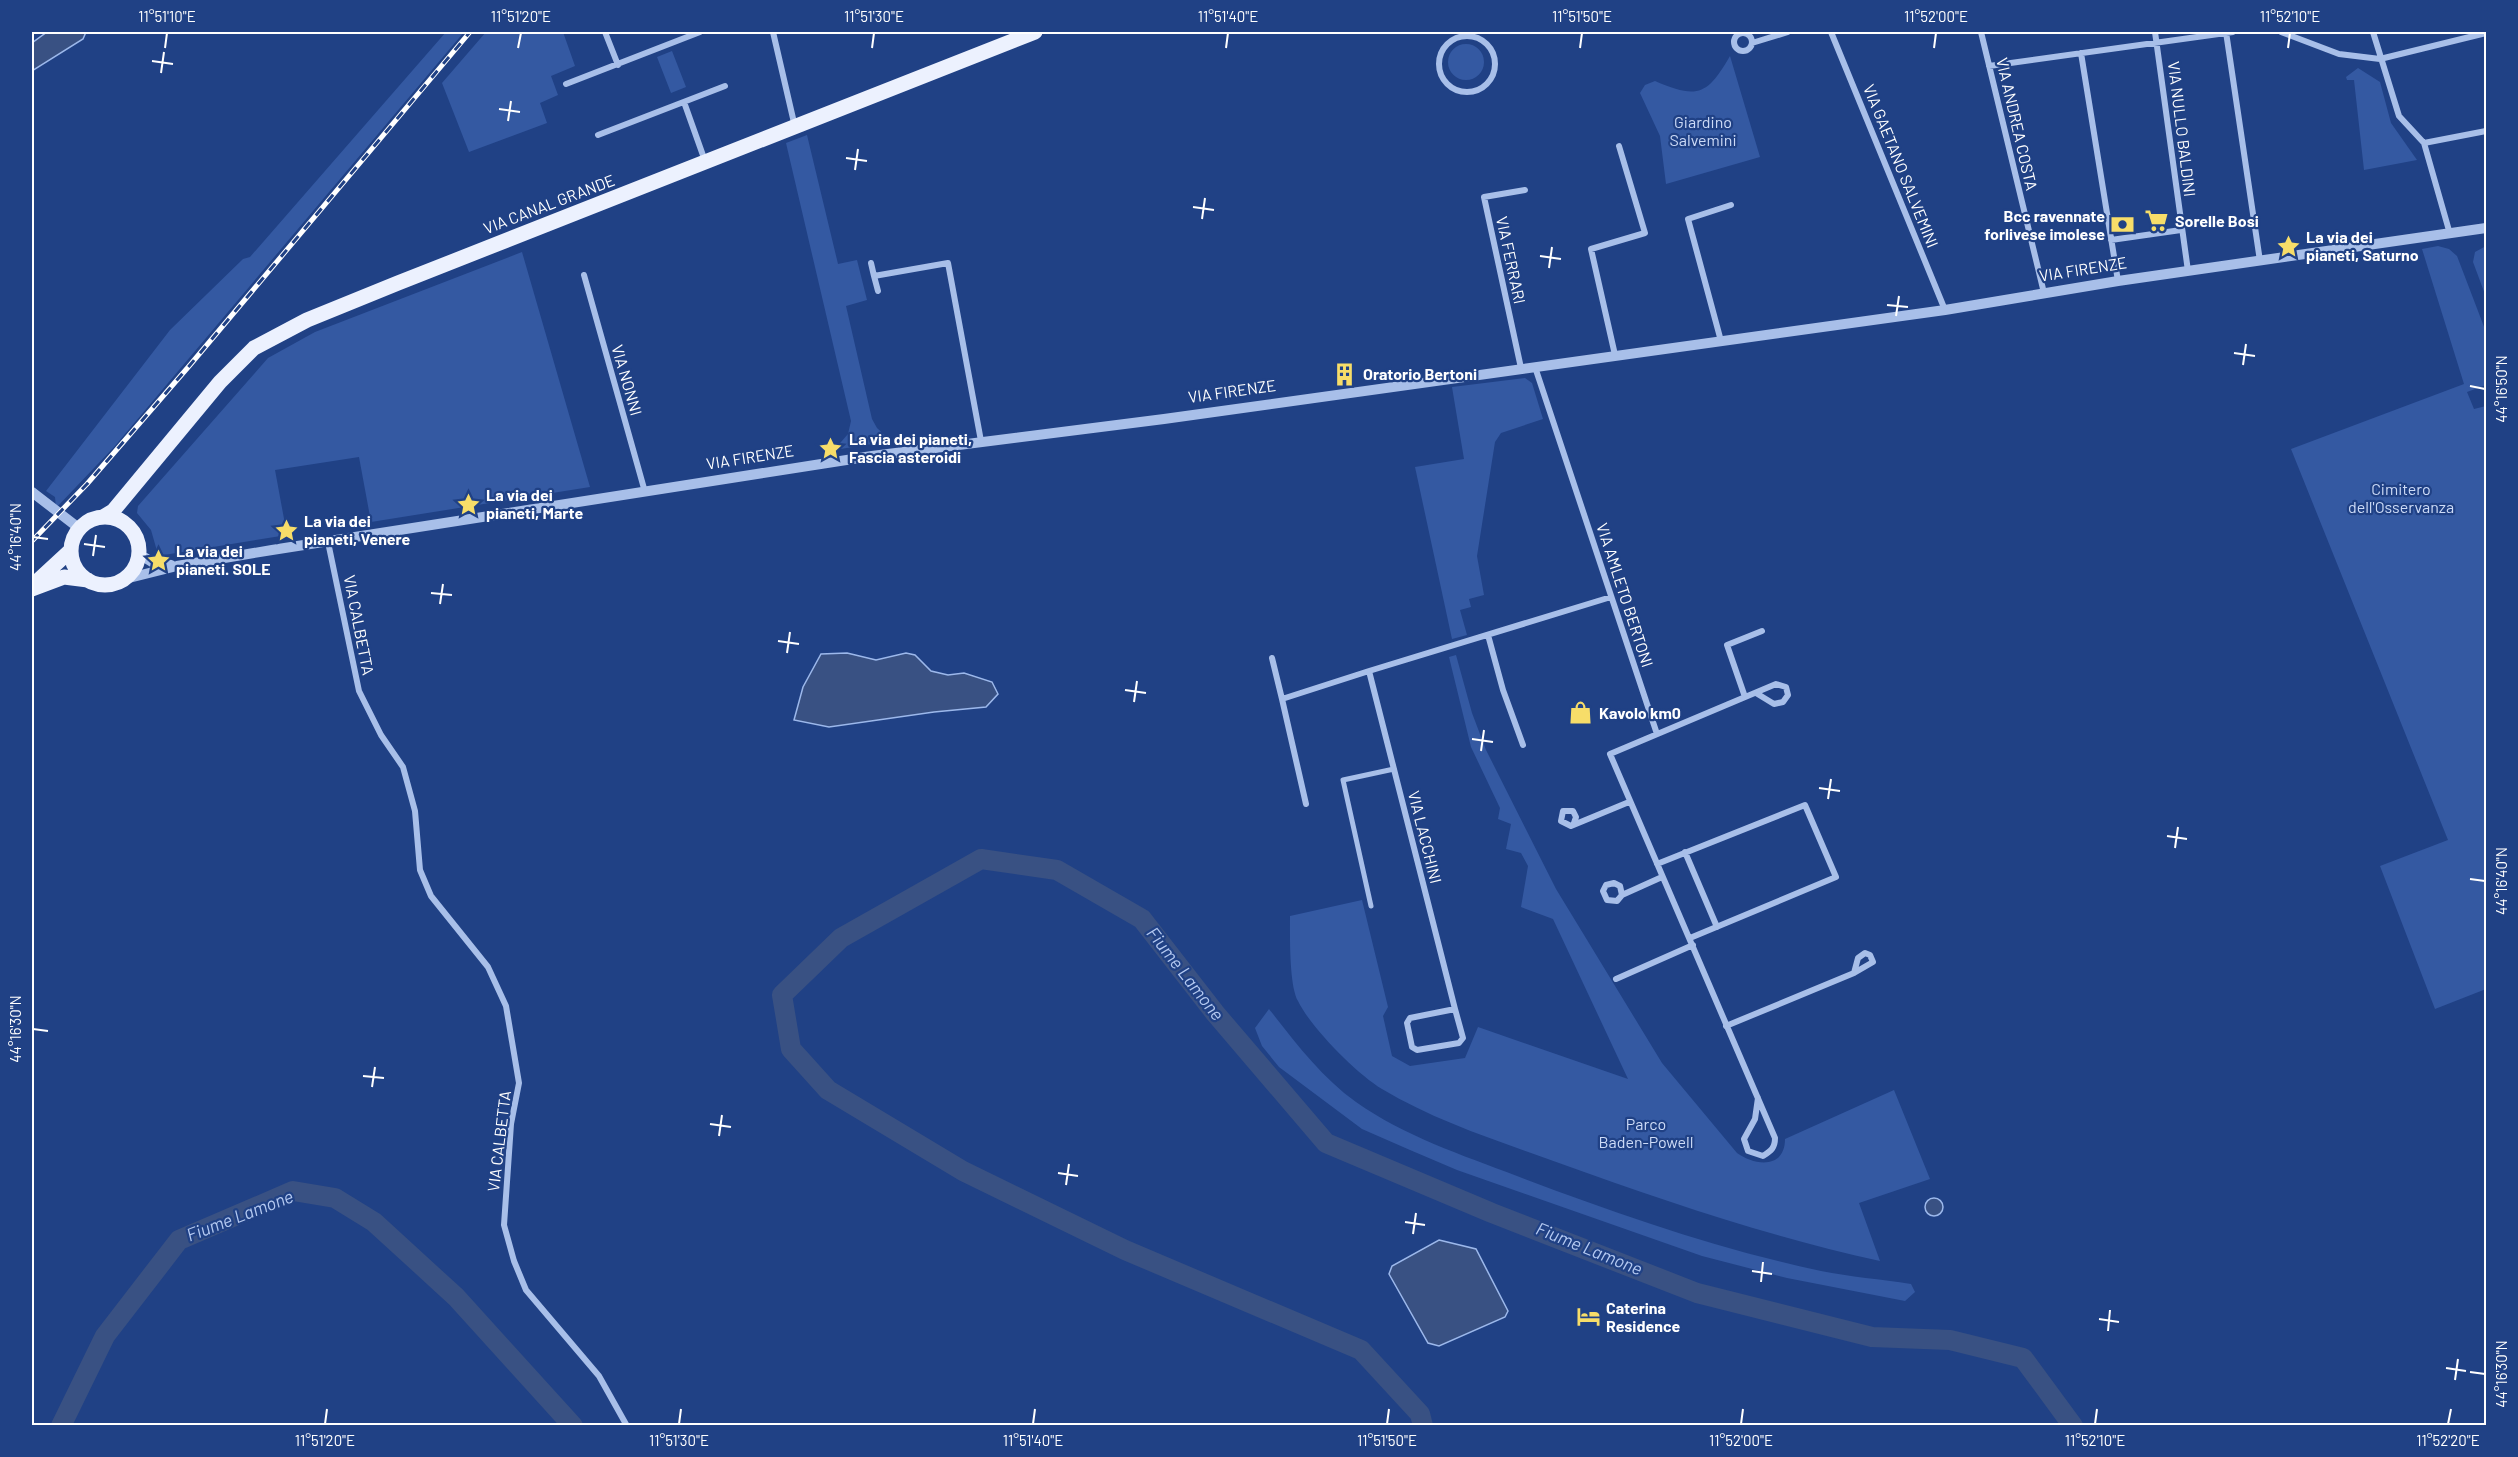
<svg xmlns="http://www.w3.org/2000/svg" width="2518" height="1457" font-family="Barlow,sans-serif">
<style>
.green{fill:#3459a2}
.water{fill:#395183;stroke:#9cb8eb;stroke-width:1.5}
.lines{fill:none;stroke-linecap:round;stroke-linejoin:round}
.river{stroke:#395183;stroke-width:20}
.pedestrian{stroke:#a8bfe9;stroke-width:5}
.minor{stroke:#a8bfe9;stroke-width:6}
.tertiary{stroke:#a8bfe9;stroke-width:10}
.primary{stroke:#ecf1fe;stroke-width:15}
.rail-casing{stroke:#fff;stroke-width:5}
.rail{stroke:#204185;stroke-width:3;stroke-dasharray:9;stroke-linecap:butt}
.ticks{fill:none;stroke:#fff;stroke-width:2}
.labels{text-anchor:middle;stroke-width:4.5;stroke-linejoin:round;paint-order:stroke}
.park-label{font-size:16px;fill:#cddbf7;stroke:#204185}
.street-label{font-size:16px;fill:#fff;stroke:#204185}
.poi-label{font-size:16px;font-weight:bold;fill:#fff;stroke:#204185;text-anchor:start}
.water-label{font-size:18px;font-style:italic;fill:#b4c9f1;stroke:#204185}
.neatline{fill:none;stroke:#fff;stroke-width:2}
.ticks-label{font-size:15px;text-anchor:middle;fill:#fff}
</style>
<rect width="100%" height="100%" fill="#204185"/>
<path class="green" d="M 446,32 L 464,32 L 114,447 L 56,508 L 55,497 L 46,491 L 170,330 L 243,259 L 250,257 Z
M 486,32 L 563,32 L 575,66 L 551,76 L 558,95 L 540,103 L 547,123 L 469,152 L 442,83 Z
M1448 62a18 18 0 1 1 36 0a18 18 0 1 1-36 0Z
M 672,51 L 686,87 L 671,93 L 657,57 Z
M 1730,56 L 1760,157 L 1666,184 L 1660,136 L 1640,93 L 1645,85 L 1655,81 C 1697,99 1707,96 1730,56 Z
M 2358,68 L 2380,82 L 2391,123 L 2417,160 L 2364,170 L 2354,80 L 2347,80 L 2346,77 Z
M 807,135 L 838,264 L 857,260 L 867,300 L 846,306 L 872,419 L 877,428 L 891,441 L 834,450 L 848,434 L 851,421 L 786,143 Z
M 2438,246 L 2449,249 L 2457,256 L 2486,332 L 2486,385 L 2467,392 L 2474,409 L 2486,406 L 2486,989 L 2435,1009 L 2380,866 L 2448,840 L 2291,449 L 2464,384 L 2422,249 Z
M 2486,246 L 2486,297 L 2473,262 L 2475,252 Z
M 522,252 L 590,487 L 371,522 L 359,457 L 275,470 L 287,535 L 164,555 L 157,551 L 151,530 L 137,513 L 138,506 L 268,358 L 315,332 Z
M 1525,378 L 1532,383 L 1543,419 L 1501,433 L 1495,442 L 1477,556 L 1484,595 L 1469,599 L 1471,607 L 1460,610 L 1467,635 L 1452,639 L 1415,467 L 1464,459 L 1452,387 Z
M 1456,655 L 1472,713 L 1486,750 L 1556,889 L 1662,1063 L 1737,1153 C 1755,1166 1785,1169 1785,1139 L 1894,1090 L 1930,1179 L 1859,1203 L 1880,1261 C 1771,1237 1664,1201 1559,1163 C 1499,1141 1437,1122 1382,1089 C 1357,1074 1311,1028 1298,1001 C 1289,985 1290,936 1290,916 L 1362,900 L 1388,1007 L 1383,1016 L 1392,1056 L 1410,1066 L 1465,1058 L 1478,1027 L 1628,1079 L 1553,919 L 1521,907 L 1528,866 L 1521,853 L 1506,849 L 1511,824 L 1498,819 L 1500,808 L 1471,747 L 1449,657 Z
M 1269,1009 C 1295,1042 1321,1077 1356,1102 C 1404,1136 1462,1155 1517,1176 C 1615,1213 1717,1249 1821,1271 C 1850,1277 1881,1279 1911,1284 L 1915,1292 L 1905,1301 L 1787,1278 L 1702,1256 L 1457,1170 L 1410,1150 L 1362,1129 L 1279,1067 L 1262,1046 L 1255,1028 Z"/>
<path class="water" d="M 47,32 L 86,32 L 83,39 L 32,71 L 32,43 Z
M 847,653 L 876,660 L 906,653 L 915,655 L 931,671 L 948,675 L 964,673 L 992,682 L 998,694 L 986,707 L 934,712 L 829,727 L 794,720 L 803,687 L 821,654 Z
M1925 1207a9 9 0 1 1 18 0a9 9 0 1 1-18 0Z
M 1439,1240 L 1476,1249 L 1508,1311 L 1505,1317 L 1439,1346 L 1428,1343 L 1389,1274 L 1392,1266 Z"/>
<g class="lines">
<path class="river" d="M 61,1426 L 105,1336 L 179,1240 L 293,1191 L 335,1198 L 374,1222 L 456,1297 L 573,1426
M 1423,1426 L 1420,1414 L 1361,1350 L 1125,1250 L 963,1171 L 828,1090 L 791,1049 L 782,995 L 841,938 L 981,859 L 1057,870 L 1142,919 L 1215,1013 L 1326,1143 L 1492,1213 L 1697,1293 L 1872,1337 L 1950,1340 L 2023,1358 L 2073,1426"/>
<path class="pedestrian" d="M 1371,906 L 1343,780 L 1394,769"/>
<path class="minor" d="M 605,32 L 618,65
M 773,32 L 795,127
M 1831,32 L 1945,310
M 1981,32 L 2044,293
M 2155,32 L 2188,271
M 2226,32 L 2260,261
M 2281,32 L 2339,54 L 2380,59 L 2486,33
M 2373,32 L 2399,116 L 2424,143 L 2450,234
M1734 42a9 9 0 1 1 18 0a9 9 0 1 1-18 0Z
M1439 64a28 28 0 1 1 56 0a28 28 0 1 1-56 0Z
M 1752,43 L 1788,32
M 2081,53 L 2118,281
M 1989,66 L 2233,32
M 566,84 L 700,32
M 684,102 L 705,161
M 598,135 L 725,86
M 2424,143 L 2486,131
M 2111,240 L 2181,230
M 871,263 L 874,276
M 584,275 L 645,492
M 878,291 L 874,276 L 948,263 L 981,441
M 1721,341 L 1688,219 L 1731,205
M 1615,355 L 1591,249 L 1645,233 L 1619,146
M 1535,367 L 1657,734
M 1521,368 L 1484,197 L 1525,190
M 328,542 L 359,691 L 381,735 L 403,767 L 415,811 L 420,870 L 431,896 L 488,967 L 506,1006 L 519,1083 L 511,1124 L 504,1225 L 514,1261 L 526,1290 L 599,1376 L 627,1426
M 1488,635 L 1503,690 L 1523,745
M 1272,658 L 1282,699 L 1369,671
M 1756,693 L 1774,704 L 1783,702 L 1788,695 L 1786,687 L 1776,684 L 1610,754 L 1775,1138 C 1775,1148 1771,1151 1763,1156 L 1748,1151 L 1744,1139 L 1755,1119 L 1758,1098
M 1745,697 L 1727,645 L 1762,631
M 1282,699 L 1306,804
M 1574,823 L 1576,817 L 1573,811 L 1563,811 L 1561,821 L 1571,826 L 1629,802
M 1685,852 L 1717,927
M 1657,864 L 1805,805 L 1836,877 L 1690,938
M 1622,895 L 1620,886 L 1614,883 L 1606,885 L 1603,891 L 1607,900 L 1617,901 L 1622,895 L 1662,877
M 1616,979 L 1693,945
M 1455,1009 L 1410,1018 L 1407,1023 L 1412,1047 L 1417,1050 L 1459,1043 L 1463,1038 L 1455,1009 L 1369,671 L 1611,597
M 1726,1026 L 1854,973 L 1873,962 L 1870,955 L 1865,953 L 1858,958 L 1854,973"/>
<path class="tertiary" d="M 32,492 L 80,529
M 139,554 L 152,562 L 171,565
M 125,579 L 177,566 L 272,550 L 872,456 L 1164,419 L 1945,310 L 2118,281 L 2486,228"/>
<path class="primary" d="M 103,517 L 113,511 L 220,382 L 254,348 L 307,320 L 398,283 L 1035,32
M71 551a34 34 0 1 1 68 0a34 34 0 1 1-68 0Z
M 32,586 L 71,550
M 32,589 L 64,577 L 88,580"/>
<defs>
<path id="rail" d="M 32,541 L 87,484 L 190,365 L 470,32"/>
</defs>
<use href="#rail" class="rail-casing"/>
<use href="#rail" class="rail"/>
</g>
<path class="ticks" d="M 165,48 L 167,33M 518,48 L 521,33M 872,48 L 874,33M 1226,48 L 1228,33M 1580,48 L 1582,33M 1934,48 L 1936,33M 2288,48 L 2290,33M 152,61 L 173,64M 161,73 L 164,52M 499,109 L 520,112M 508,121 L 511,101M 846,158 L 867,161M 855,170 L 858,149M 1193,207 L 1214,210M 1202,219 L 1205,198M 1540,256 L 1561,259M 1549,268 L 1552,247M 1887,305 L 1908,307M 1896,316 L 1899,296M 2234,353 L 2255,356M 2243,365 L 2246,344M 2470,386 L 2485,389M 33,537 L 48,539M 84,544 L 105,547M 93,556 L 96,535M 431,593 L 452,595M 440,604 L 443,584M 778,641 L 799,644M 787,653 L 790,632M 1125,690 L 1146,693M 1134,702 L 1137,681M 1472,739 L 1493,742M 1481,751 L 1484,730M 1819,788 L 1840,791M 1828,799 L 1831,779M 2167,836 L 2187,839M 2175,848 L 2178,827M 2470,879 L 2485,881M 33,1029 L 48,1031M 363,1076 L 384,1078M 372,1087 L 375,1067M 710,1124 L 731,1127M 719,1136 L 722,1115M 1058,1173 L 1078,1176M 1066,1185 L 1069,1164M 1405,1222 L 1425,1225M 1413,1234 L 1416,1213M 1752,1271 L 1772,1274M 1761,1282 L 1763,1262M 2099,1319 L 2119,1322M 2108,1331 L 2110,1310M 2446,1368 L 2466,1371M 2470,1372 L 2485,1374M 2455,1380 L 2458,1359M 325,1424 L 327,1409M 679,1424 L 681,1409M 1033,1424 L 1035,1409M 1387,1424 L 1389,1409M 1741,1424 L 1743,1409M 2095,1424 L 2097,1409M 2448,1424 L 2451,1409"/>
<defs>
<symbol id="supermarket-bare" viewBox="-9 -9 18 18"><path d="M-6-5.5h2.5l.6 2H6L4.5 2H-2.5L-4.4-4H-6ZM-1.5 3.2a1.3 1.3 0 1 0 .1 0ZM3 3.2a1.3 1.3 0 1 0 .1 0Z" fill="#f7dd69" stroke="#204185" stroke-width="2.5" paint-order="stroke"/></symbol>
<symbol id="bank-bare" viewBox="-9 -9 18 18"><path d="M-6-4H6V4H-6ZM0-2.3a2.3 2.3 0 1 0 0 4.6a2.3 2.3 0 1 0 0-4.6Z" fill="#f7dd69" stroke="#204185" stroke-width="2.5" paint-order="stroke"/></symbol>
<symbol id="sight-bare" viewBox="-9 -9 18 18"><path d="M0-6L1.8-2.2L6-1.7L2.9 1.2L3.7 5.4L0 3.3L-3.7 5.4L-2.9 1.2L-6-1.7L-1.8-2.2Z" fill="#f7dd69" stroke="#204185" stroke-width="2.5" paint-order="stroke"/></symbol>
<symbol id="building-bare" viewBox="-9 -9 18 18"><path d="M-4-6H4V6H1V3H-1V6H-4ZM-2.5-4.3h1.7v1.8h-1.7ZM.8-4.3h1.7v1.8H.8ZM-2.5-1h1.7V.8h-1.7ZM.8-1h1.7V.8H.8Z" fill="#f7dd69" stroke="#204185" stroke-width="2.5" paint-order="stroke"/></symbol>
<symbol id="shop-bare" viewBox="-9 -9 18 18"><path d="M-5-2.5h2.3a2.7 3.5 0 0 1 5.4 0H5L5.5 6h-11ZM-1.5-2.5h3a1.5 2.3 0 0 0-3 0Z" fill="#f7dd69" stroke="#204185" stroke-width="2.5" paint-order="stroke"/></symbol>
<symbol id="hotel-bare" viewBox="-9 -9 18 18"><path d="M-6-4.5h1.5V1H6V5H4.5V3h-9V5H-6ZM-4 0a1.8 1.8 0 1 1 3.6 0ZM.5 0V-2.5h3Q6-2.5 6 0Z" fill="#f7dd69" stroke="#204185" stroke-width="2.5" paint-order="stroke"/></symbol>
</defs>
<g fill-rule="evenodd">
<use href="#supermarket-bare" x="2140" y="204" width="33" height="33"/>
<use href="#bank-bare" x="2106" y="208" width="33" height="33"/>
<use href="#sight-bare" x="2272" y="230" width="33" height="33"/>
<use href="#building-bare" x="1328" y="358" width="33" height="33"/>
<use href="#sight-bare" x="814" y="432" width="33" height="33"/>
<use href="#sight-bare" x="452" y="488" width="33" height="33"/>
<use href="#sight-bare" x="270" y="514" width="33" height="33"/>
<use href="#sight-bare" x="142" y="544" width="33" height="33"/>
<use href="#shop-bare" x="1564" y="696" width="33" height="33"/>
<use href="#hotel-bare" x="1572" y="1300" width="33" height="33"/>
</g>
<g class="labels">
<g class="park-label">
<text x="1703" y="128">Giardino<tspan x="1703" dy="18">Salvemini</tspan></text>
<text x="2401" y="495">Cimitero<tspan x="2401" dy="18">dell'Osservanza</tspan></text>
<text x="1646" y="1130">Parco<tspan x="1646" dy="18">Baden-Powell</tspan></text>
</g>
<g class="street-label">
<text transform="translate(2017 124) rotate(77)" y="6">VIA ANDREA COSTA</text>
<text transform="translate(2182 129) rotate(83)" y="6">VIA NULLO BALDINI</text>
<text transform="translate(1901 166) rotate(68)" y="6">VIA GAETANO SALVEMINI</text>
<text transform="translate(549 204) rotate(-21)" y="6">VIA CANAL GRANDE</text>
<text transform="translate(1511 260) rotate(78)" y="6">VIA FERRARI</text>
<text transform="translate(2083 269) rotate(-9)" y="6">VIA FIRENZE</text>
<text transform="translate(627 380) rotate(74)" y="6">VIA NONNI</text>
<text transform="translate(1232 391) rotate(-8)" y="6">VIA FIRENZE</text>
<text transform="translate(750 457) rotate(-9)" y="6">VIA FIRENZE</text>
<text transform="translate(1625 595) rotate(72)" y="6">VIA AMLETO BERTONI</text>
<text transform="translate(359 625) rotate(79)" y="6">VIA CALBETTA</text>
<text transform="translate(1425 837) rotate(76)" y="6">VIA LACCHINI</text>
<text transform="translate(499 1141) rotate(-83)" y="6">VIA CALBETTA</text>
</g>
<g class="poi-label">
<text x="2105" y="222" text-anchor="end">Bcc ravennate<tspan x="2105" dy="18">forlivese imolese</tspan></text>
<text x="2175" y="227">Sorelle Bosi</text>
<text x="2306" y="243">La via dei<tspan x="2306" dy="18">pianeti, Saturno</tspan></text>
<text x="1363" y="380">Oratorio Bertoni</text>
<text x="849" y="445">La via dei pianeti,<tspan x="849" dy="18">Fascia asteroidi</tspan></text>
<text x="486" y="501">La via dei<tspan x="486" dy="18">pianeti, Marte</tspan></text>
<text x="304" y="527">La via dei<tspan x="304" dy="18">pianeti, Venere</tspan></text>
<text x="176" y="557">La via dei<tspan x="176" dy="18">pianeti. SOLE</tspan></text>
<text x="1599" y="719">Kavolo km0</text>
<text x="1606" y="1314">Caterina<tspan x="1606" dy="18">Residence</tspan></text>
</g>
<g class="water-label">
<text transform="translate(1185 974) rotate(52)" y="6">Fiume Lamone</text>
<text transform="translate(240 1216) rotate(-21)" y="6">Fiume Lamone</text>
<text transform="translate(1589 1249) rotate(22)" y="6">Fiume Lamone</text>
</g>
</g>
<rect width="2518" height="1457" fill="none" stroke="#204185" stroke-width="66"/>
<rect x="33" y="33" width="2452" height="1391" class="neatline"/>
<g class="ticks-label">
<text x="167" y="22">11°51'10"E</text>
<text x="521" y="22">11°51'20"E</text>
<text x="874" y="22">11°51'30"E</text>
<text x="1228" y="22">11°51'40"E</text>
<text x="1582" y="22">11°51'50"E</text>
<text x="1936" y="22">11°52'00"E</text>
<text x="2290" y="22">11°52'10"E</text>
<text transform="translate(2502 389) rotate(-90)" y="5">44°16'50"N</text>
<text transform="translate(16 537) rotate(-90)" y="5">44°16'40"N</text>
<text transform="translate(2502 881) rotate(-90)" y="5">44°16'40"N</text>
<text transform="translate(16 1029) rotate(-90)" y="5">44°16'30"N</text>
<text transform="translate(2502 1374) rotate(-90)" y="5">44°16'30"N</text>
<text x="325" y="1446">11°51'20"E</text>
<text x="679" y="1446">11°51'30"E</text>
<text x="1033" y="1446">11°51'40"E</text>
<text x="1387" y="1446">11°51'50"E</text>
<text x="1741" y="1446">11°52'00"E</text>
<text x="2095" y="1446">11°52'10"E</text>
<text x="2448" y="1446">11°52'20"E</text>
</g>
</svg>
